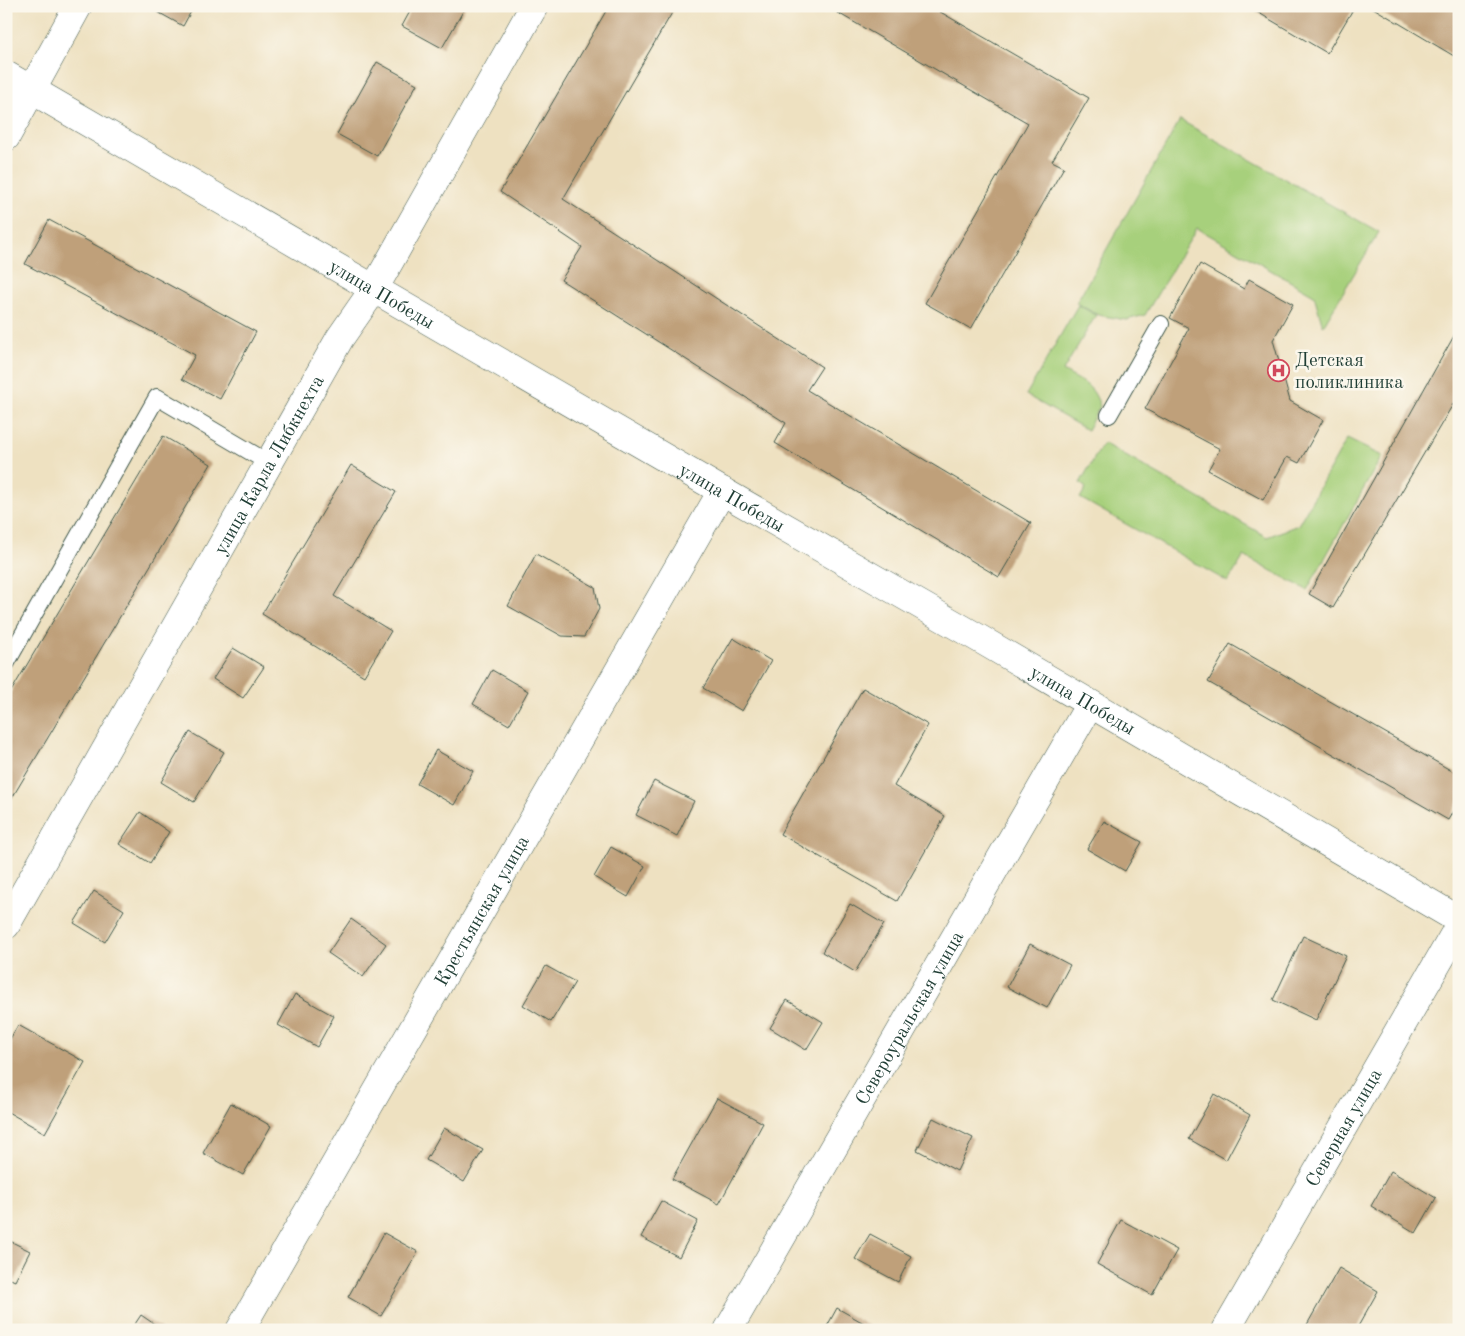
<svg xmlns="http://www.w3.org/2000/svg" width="1465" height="1336" font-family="'Old Standard TT',serif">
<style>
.green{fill:#a7d07b;stroke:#638658}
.building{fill:#bfa07a}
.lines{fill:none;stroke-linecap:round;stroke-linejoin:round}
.lane-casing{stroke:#3e5649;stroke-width:18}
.street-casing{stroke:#3e5649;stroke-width:29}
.secondary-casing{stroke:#3e5649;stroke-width:29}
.lane{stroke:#fff;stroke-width:16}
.street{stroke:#fff;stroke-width:28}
.secondary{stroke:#fff;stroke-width:28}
.labels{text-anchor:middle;stroke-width:5;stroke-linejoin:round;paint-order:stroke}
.street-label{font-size:19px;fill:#1f3d34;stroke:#fbf7ec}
.poi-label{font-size:19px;fill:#1f3d34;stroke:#fbf7ec;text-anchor:start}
</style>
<rect width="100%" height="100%" fill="#fbf7ec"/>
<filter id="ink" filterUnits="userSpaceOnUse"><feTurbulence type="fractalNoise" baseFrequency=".02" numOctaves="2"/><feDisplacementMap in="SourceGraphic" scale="10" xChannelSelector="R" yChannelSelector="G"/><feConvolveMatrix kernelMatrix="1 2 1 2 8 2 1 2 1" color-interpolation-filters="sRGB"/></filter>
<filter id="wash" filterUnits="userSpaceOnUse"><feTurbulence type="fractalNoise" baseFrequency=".0096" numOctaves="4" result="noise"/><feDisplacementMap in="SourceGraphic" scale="20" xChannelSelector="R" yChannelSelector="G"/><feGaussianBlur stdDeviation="1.12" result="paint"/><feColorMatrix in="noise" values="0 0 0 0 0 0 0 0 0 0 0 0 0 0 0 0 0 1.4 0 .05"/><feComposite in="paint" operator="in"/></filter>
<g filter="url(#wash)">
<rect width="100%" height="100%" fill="#eee1c1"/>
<path class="green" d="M 1180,120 L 1379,232 L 1323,326 L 1314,295 L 1197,228 L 1145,315 L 1126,320 L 1098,315 L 1076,303 Z
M 1078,305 L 1096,315 L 1063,371 C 1083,383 1092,383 1100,406 L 1087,430 L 1026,395 Z
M 1347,439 L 1382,456 L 1307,590 L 1244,556 L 1228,582 L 1080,498 L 1086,488 L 1080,483 L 1103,443 L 1267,537 L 1298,525 Z"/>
<g id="blocks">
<path class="building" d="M 147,6 L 194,6 L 183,26 Z
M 413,6 L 466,6 L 442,48 L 402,26 Z
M 609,6 L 676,6 L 563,199 L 822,367 L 807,390 L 1031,523 L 999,577 L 775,443 L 786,423 L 561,280 L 582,247 L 500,192 Z
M 826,6 L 930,6 L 1089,98 L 1052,161 L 1064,167 L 971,329 L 925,303 L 1028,123 Z
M 1247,6 L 1355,6 L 1327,53 Z
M 1370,6 L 1459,6 L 1459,59 Z
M 377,62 L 417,84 L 377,156 L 337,134 Z
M 49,220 L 256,332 L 220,399 L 182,379 L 195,355 L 25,264 Z
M 1200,264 L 1244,289 L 1249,279 L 1293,304 L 1273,340 L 1290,401 L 1323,420 L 1299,463 L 1287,457 L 1263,500 L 1208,470 L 1220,449 L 1145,409 L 1189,328 L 1170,318 Z
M 1459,327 L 1459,394 L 1333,608 L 1309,594 Z
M 163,436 L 211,464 L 6,808 L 6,700 Z
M 351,465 L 396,492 L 334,596 L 391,631 L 364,676 L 262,614 Z
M 536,554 L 595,587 L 599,609 L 584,637 L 562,636 L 508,606 Z
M 733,638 L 771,661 L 742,711 L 703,688 Z
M 1230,644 L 1459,775 L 1459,801 L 1448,820 L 1208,682 Z
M 233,648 L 264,667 L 243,698 L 213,679 Z
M 492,670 L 528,691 L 509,725 L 473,704 Z
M 863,688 L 928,725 L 894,786 L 945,816 L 897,901 L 780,834 Z
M 190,732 L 224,752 L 194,802 L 161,782 Z
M 436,750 L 473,771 L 454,805 L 417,784 Z
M 654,781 L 694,801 L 677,836 L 636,815 Z
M 140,812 L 169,832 L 150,863 L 119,844 Z
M 1104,821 L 1142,842 L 1125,871 L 1087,849 Z
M 611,847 L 645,866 L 628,897 L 594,877 Z
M 94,891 L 124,910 L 105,942 L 74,923 Z
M 850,904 L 884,924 L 855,972 L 822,952 Z
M 351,919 L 386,944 L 363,977 L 328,953 Z
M 1303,936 L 1346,956 L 1316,1020 L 1273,1000 Z
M 1030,944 L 1070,965 L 1047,1008 L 1007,987 Z
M 546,966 L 575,982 L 551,1022 L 523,1005 Z
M 295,994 L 334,1016 L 317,1047 L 278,1025 Z
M 787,1000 L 823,1022 L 806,1050 L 770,1028 Z
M 18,1025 L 85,1062 L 45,1133 L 6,1111 L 6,1046 Z
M 1214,1094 L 1250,1115 L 1226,1160 L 1189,1139 Z
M 717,1098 L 763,1123 L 719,1204 L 672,1179 Z
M 231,1103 L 271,1126 L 243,1175 L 203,1153 Z
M 933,1118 L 973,1138 L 957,1171 L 917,1150 Z
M 444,1128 L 483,1150 L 464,1182 L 426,1160 Z
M 1391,1171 L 1436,1198 L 1416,1233 L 1371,1206 Z
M 661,1201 L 698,1221 L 679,1257 L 641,1237 Z
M 1121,1220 L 1177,1250 L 1152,1295 L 1097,1264 Z
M 384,1233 L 418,1252 L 381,1316 L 348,1297 Z
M 870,1234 L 911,1256 L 898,1282 L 855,1259 Z
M 6,1239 L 30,1251 L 15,1281 L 6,1277 Z
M 1339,1268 L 1378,1291 L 1356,1330 L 1304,1330 Z
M 837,1308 L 869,1326 L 867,1330 L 825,1330 Z
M 141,1315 L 163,1330 L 131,1330 Z"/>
</g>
</g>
<g filter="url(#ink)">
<use href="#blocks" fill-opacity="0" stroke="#3e5649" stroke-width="1"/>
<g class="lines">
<defs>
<path id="lane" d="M 1109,415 L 1161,324
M 6,664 L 157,397 L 269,463"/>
<g id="street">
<path d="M 6,137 L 78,6"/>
<path id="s1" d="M 6,925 L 340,338 L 374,289"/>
<path id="s2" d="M 240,1330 L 722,491"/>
<path id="s3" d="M 728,1330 L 1090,704"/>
<path id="s4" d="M 1226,1330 L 1459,926"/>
</g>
<g id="secondary">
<path id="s5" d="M 6,75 L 722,491 L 980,639 L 1459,920"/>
<path d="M 374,289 L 534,6"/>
</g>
</defs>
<use href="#lane" class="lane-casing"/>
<use href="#street" class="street-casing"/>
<use href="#secondary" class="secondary-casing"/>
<use href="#lane" class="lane"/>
<use href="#street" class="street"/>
<use href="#secondary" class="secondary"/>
</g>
</g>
<defs>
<symbol id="hospital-ring" viewBox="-11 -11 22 22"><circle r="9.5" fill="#fbf7ec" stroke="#d1495b" stroke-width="1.5"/><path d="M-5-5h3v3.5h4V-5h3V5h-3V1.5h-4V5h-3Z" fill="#d1495b"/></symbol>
</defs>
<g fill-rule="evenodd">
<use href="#hospital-ring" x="1266" y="358" width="25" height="25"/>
</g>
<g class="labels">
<g class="street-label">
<text dy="7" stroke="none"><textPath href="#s5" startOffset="435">улица Победы</textPath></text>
<text dy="7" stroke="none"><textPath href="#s1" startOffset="530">улица Карла Либкнехта</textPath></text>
<text dy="7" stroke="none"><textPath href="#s5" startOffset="840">улица Победы</textPath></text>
<text dy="7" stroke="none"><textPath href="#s5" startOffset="1245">улица Победы</textPath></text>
<text dy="7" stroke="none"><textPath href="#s2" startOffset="484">Крестьянская улица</textPath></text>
<text dy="7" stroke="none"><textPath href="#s3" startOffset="361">Североуральская улица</textPath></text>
<text dy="7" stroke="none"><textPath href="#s4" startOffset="234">Северная улица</textPath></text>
</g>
<g class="poi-label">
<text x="1295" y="366">Детская<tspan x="1295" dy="22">поликлиника</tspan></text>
</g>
</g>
<rect width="1465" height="1336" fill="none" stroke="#fbf7ec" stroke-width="25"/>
</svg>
